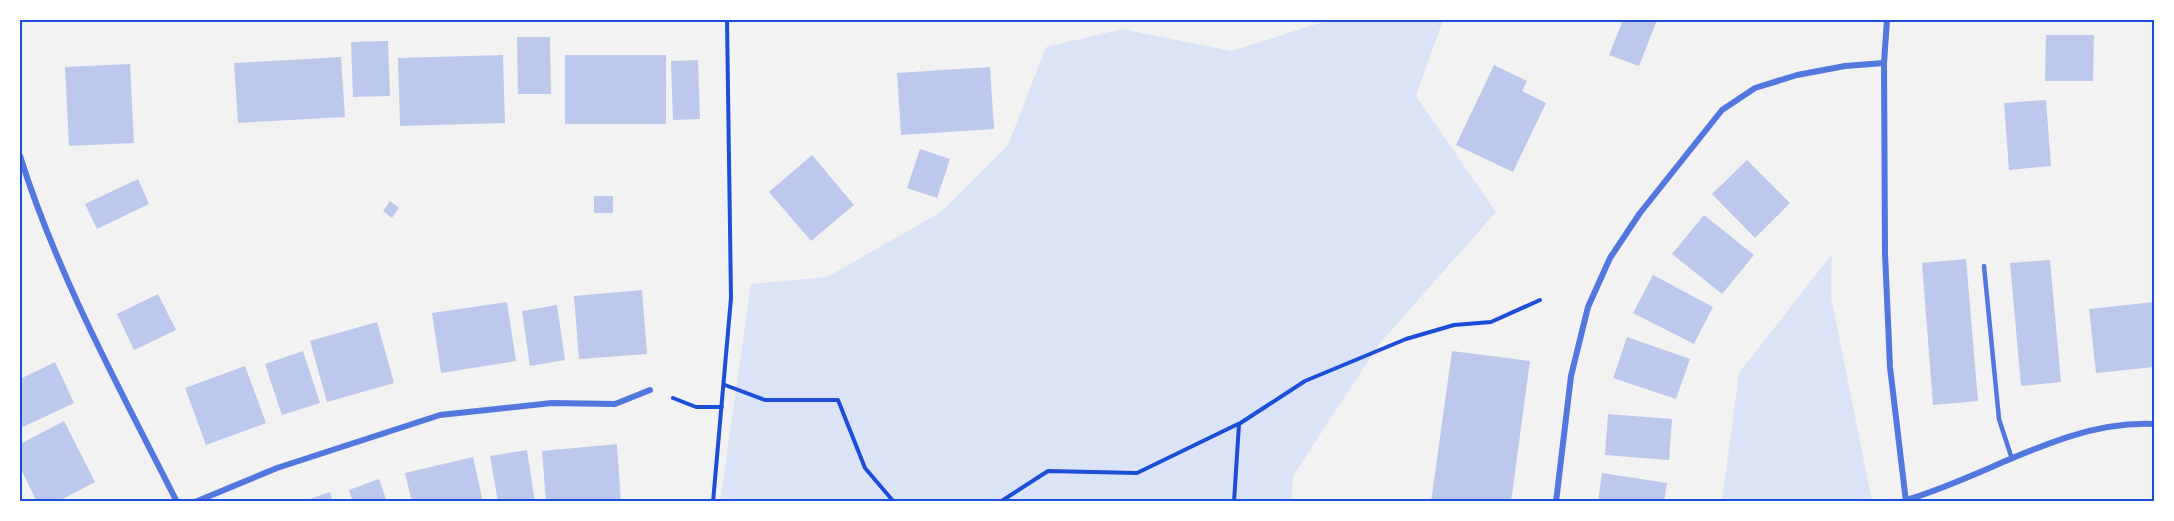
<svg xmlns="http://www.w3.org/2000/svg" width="2174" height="521" font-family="'Nunito Sans',sans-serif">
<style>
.green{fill:#dbe4f7}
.building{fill:#bdc9ec}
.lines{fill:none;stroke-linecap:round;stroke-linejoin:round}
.path{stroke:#1d4ed8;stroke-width:4}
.service{stroke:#5277de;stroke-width:4.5}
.minor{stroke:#5277de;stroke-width:6}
.neatline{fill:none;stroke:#1d4ed8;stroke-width:2}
</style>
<rect width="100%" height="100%" fill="#f2f2f2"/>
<path class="green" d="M 1329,20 L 1443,20 L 1416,96 L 1496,212 L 1380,343 L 1293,476 L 1291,501 L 720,502 L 751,284 L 827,277 L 941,212 L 1008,145 L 1046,47 L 1122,29 L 1232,51 Z
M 1832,254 L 1831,296 L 1872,501 L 1722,501 L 1739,373 Z"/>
<path class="building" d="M 1623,20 L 1657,20 L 1639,66 L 1609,55 Z
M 2046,35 L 2094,35 L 2093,81 L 2045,81 Z
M 517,37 L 550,37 L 551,94 L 518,94 Z
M 388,41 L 390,96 L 353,97 L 351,42 Z
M 503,55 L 505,123 L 400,126 L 398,58 Z
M 565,55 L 666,55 L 666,124 L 565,124 Z
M 341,57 L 345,117 L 238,123 L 234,63 Z
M 698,60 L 700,119 L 673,120 L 671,61 Z
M 130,64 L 134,143 L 69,146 L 65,67 Z
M 1494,65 L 1527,81 L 1522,91 L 1546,103 L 1513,172 L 1456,145 Z
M 990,67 L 994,129 L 901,135 L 897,73 Z
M 2046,100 L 2051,166 L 2009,170 L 2004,103 Z
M 920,149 L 950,159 L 937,198 L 907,188 Z
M 812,155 L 854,205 L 811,241 L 769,192 Z
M 1747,160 L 1790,203 L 1755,238 L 1712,194 Z
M 138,179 L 149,204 L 97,229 L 85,204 Z
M 594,196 L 613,196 L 613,213 L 594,213 Z
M 390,201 L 399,208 L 392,218 L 383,211 Z
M 1704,215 L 1754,255 L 1722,294 L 1672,254 Z
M 1966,259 L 1978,401 L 1933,405 L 1922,263 Z
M 2050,260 L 2061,382 L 2021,386 L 2010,263 Z
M 1653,275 L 1713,307 L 1694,344 L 1633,313 Z
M 642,290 L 647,354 L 579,359 L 574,296 Z
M 158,294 L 176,330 L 134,350 L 117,314 Z
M 507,302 L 516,361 L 441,373 L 432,313 Z
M 2154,302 L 2154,367 L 2096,373 L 2089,309 Z
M 557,305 L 565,360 L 530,366 L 522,311 Z
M 377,322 L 394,383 L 327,402 L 310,341 Z
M 1627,337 L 1690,359 L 1676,399 L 1613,378 Z
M 303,351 L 320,403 L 282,415 L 265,364 Z
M 1452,351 L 1530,361 L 1511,502 L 1431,502 Z
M 55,362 L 74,403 L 23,427 L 20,419 L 20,379 Z
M 245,366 L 266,423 L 206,445 L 185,388 Z
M 1608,414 L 1672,419 L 1669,460 L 1605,455 Z
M 64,421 L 95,482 L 57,502 L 37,502 L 20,467 L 20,444 Z
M 617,444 L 621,502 L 546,502 L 542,451 Z
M 527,450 L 535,502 L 498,502 L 490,456 Z
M 473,457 L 483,502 L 412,502 L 405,473 Z
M 1602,473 L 1667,483 L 1664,502 L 1598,502 Z
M 379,479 L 387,502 L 353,502 L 349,490 Z
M 330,492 L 333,502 L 304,502 L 304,501 Z"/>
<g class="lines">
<path class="path" d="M 725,385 L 765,400 L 838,400 L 865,468 L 894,502
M 673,398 L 696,407 L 722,407
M 713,502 L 731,298 L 727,20
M 1000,502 L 1048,471 L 1137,473 L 1238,424
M 1234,502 L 1239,424 L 1305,381 L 1406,339 L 1454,325 L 1491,322 L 1540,300"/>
<path class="service" d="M 1984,266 L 1999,419 L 2012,459"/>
<path class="minor" d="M 1887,20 L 1884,63 L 1885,253 L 1890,367 L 1906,502
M 20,156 C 58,277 120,389 177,502
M 1906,500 C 1989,476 2066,420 2154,424
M 195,502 L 277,468 L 440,415 L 552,403 L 615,404 L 650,390
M 1556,502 L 1571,376 L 1588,307 L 1610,258 L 1640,213 L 1722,110 L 1755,88 L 1797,75 L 1845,66 L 1884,63"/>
</g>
<rect width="2174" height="521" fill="none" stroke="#ffffff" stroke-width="42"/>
<rect x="21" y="21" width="2132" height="479" class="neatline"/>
</svg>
